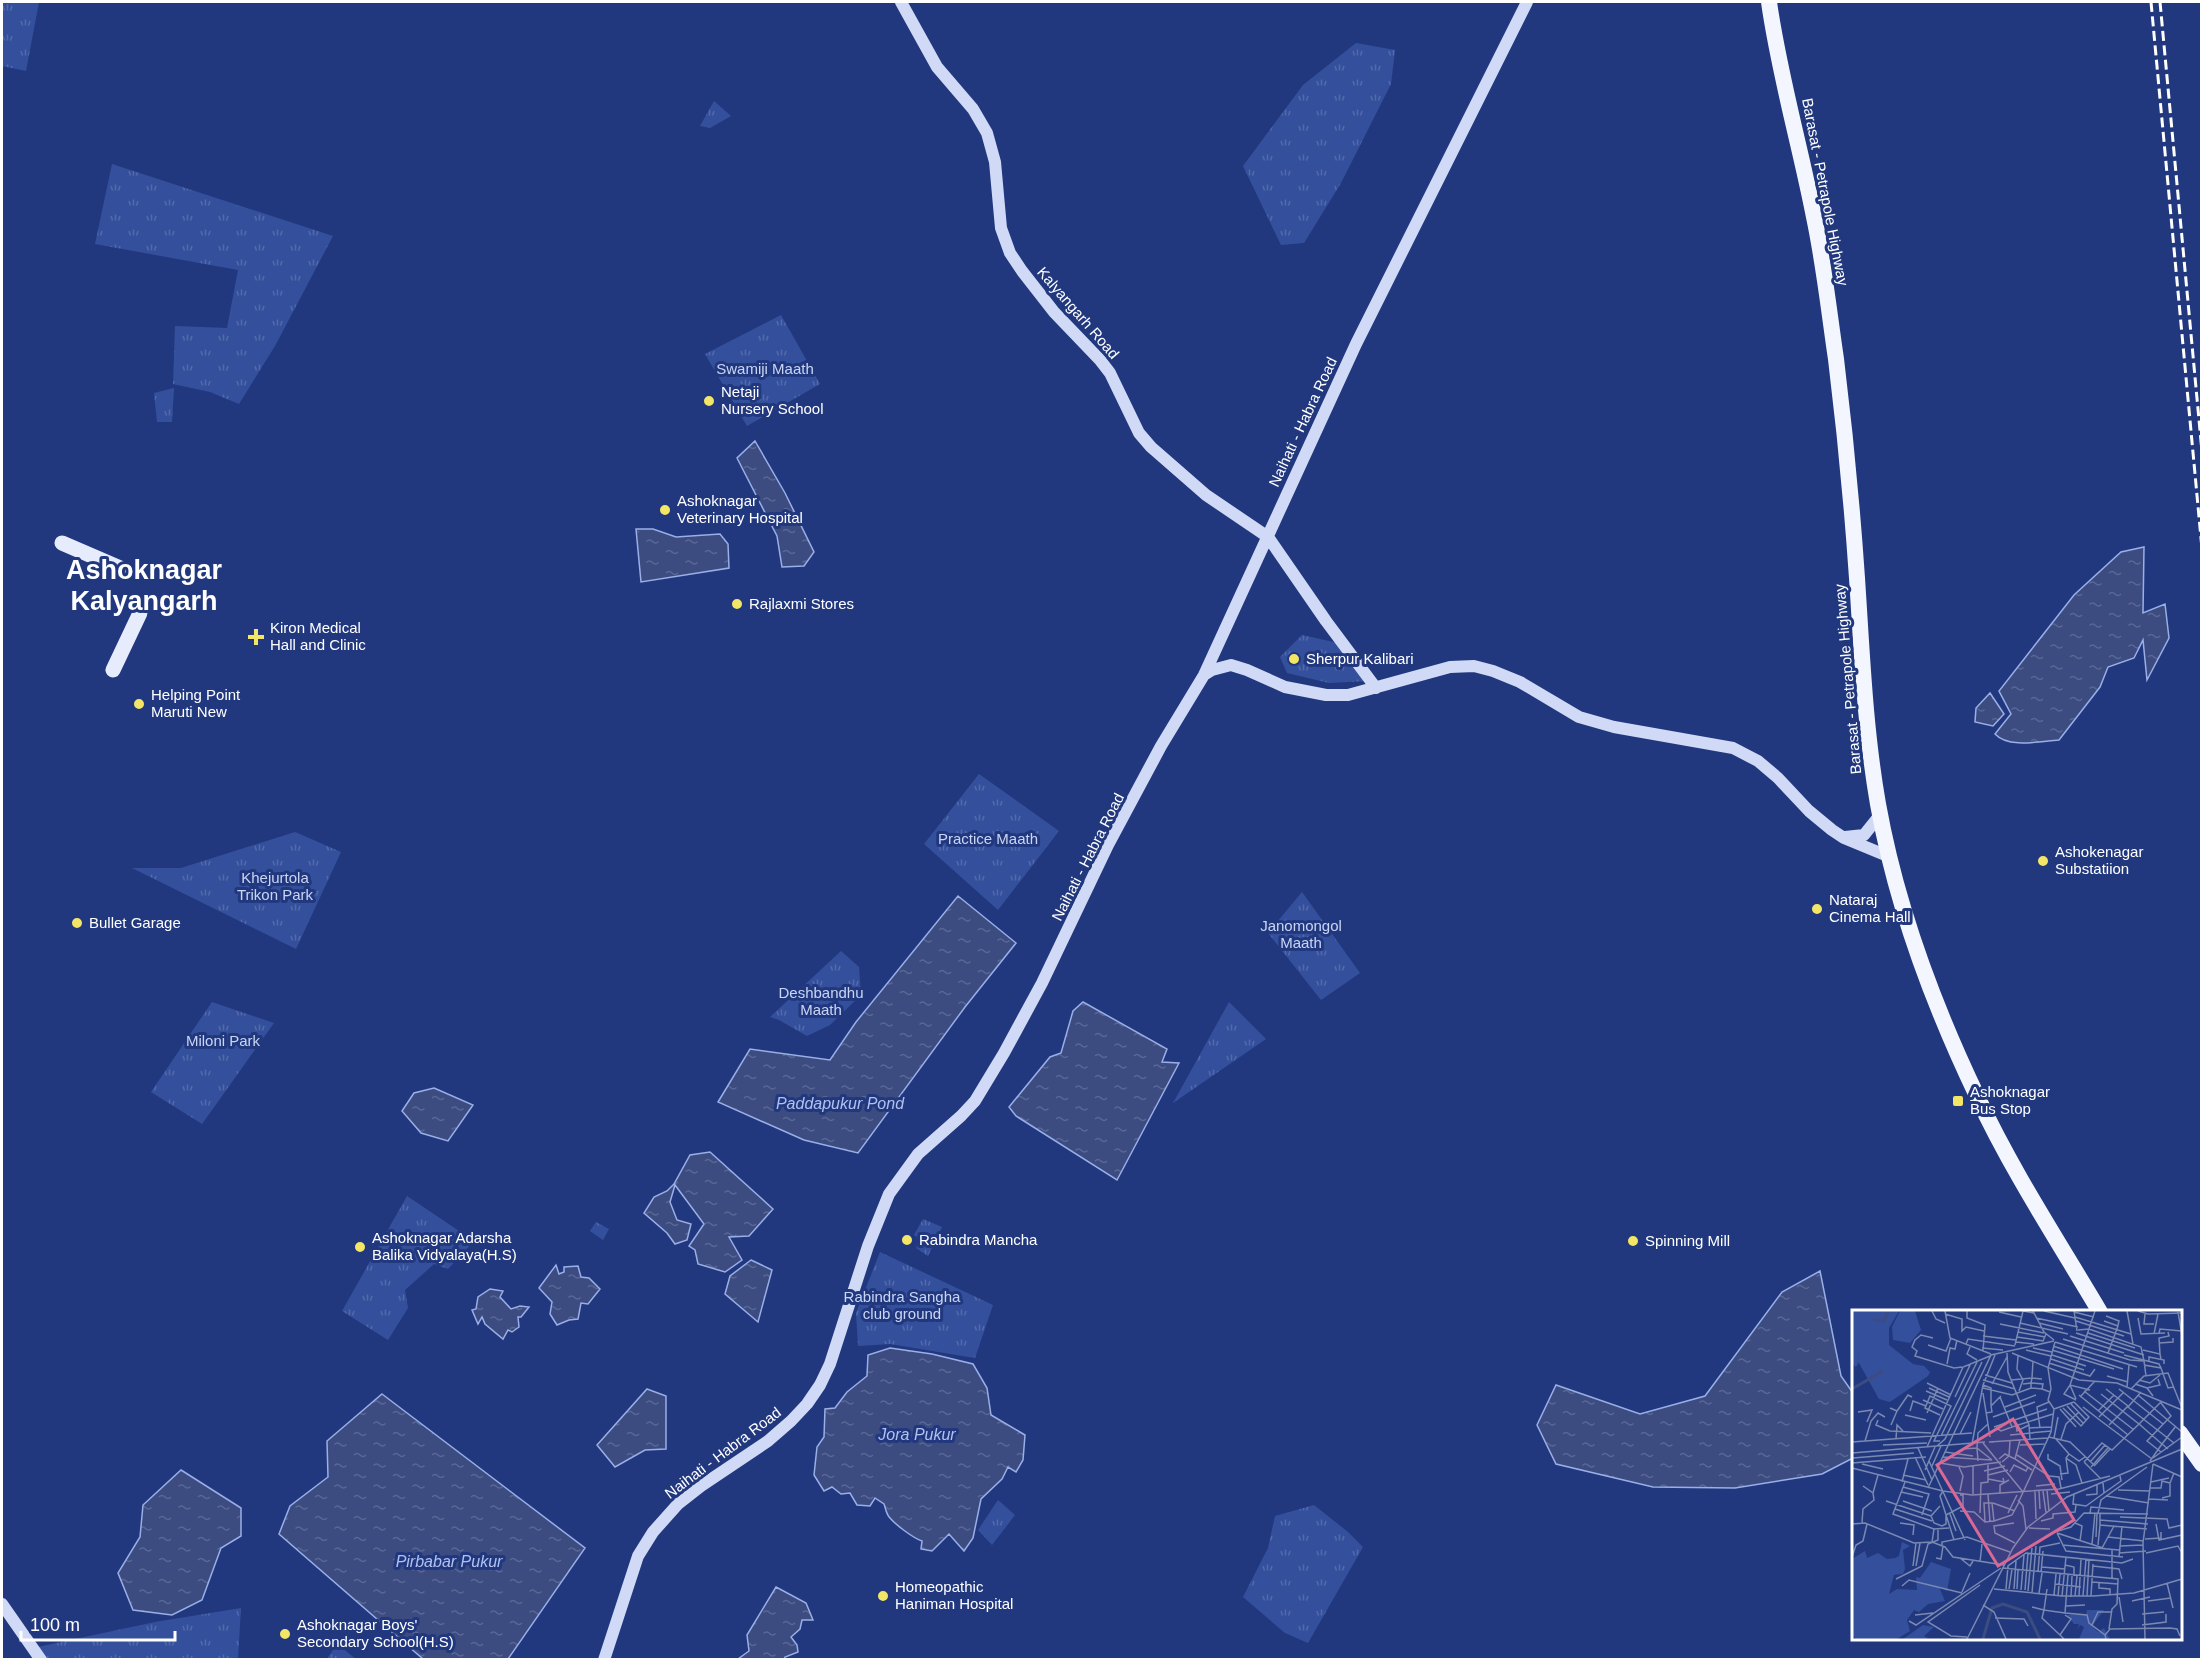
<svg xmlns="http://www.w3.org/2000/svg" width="2203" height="1661" font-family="Helvetica,sans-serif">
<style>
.grass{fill:url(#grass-tufts)}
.water{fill:url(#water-ripples);stroke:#9aafe8;stroke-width:1.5}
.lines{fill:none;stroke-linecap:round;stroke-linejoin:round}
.secondary{stroke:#d0d9f6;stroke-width:12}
.primary{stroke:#e7ecfd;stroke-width:15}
.trunk{stroke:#f3f6fe;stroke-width:16}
.rail{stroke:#fff;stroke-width:3;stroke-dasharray:10 4.5;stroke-linecap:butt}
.poi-dot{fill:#f3e667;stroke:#21387e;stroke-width:2}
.labels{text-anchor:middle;stroke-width:6;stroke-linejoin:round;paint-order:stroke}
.street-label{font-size:15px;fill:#fff;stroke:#21387e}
.park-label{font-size:15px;fill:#c9d5f5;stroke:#21387e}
.poi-label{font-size:15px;fill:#fff;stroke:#21387e;text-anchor:start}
.water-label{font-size:16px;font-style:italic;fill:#b1c1ef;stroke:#21387e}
.town-label{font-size:27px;font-weight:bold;fill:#fff;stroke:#21387e}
.inset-river{fill:none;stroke:#3c4c81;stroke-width:3}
.inset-road{fill:none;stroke:#7a88b2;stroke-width:1.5}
.view{fill:#d76994;fill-opacity:0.15;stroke:#d76994;stroke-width:3}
.inset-edge{fill:none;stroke:#fff;stroke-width:3}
</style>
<defs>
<pattern id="grass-tufts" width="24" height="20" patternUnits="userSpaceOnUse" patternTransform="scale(1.5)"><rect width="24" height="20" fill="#34509c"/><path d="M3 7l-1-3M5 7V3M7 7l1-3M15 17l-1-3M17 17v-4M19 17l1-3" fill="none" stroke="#526aab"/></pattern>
<pattern id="water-ripples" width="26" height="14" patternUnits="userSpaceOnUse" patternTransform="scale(1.5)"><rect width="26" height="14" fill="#3c4c81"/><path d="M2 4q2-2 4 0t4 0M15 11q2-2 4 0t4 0" fill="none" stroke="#596794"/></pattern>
</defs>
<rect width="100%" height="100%" fill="#21387e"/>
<path class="grass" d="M 2,2 L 39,2 L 26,71 L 2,66 Z
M 1356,43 L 1395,50 L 1391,84 L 1341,183 L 1304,243 L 1281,245 L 1243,166 L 1303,85 Z
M 714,101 L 731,116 L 710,128 L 700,126 Z
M 112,164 L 333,236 L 275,346 L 239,404 L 210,392 L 173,384 L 175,326 L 227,328 L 238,270 L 95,244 Z
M 781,315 L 820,384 L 747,426 L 705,354 Z
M 174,388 L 172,422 L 157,422 L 154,393 Z
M 1302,635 L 1338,643 L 1368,681 L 1329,683 L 1287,673 L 1280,657 Z
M 979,774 L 1059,831 L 998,910 L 924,844 Z
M 295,832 L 341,852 L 296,949 L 132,868 L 181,868 Z
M 1302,892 L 1360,973 L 1321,1000 L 1268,933 Z
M 841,951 L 859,967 L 861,995 L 830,1025 L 807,1036 L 779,1020 L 770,1017 Z
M 212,1002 L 274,1023 L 202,1124 L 151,1092 Z
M 1229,1002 L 1266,1039 L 1173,1103 Z
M 407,1196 L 474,1241 L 448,1269 L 434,1264 L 405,1290 L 408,1308 L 388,1340 L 342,1311 Z
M 923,1219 L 942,1227 L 928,1256 L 916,1248 L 920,1239 L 914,1235 Z
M 596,1222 L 609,1229 L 603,1240 L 590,1231 Z
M 880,1252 L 993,1305 L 975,1358 L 890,1344 L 858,1346 L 856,1313 Z
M 998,1500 L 1015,1515 L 992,1545 L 978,1530 Z
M 1314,1505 L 1348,1532 L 1363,1547 L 1308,1643 L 1285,1633 L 1243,1597 L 1268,1548 L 1275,1516 Z
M 241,1608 L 238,1659 L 41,1659 L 33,1648 L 155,1622 Z
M 337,1644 L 356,1659 L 327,1659 Z"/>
<path class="water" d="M 755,441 L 785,493 L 814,552 L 804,566 L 782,567 L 777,536 L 737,458 Z
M 636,529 L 653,529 L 676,537 L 720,534 L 728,544 L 729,568 L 641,582 Z
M 2144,547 L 2143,613 L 2165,604 L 2169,638 L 2147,680 L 2143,640 L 2134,658 L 2108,667 L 2100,687 L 2059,740 C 2041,741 2009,749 1995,734 L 2011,714 L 1999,691 L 2074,595 L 2121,552 Z
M 1990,693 L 2004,714 L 1993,726 L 1975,722 L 1976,708 Z
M 958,896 L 1016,943 L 965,1007 L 858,1153 L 804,1140 L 718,1102 L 750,1049 L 830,1060 L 856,1022 Z
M 1083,1002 L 1167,1049 L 1162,1062 L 1179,1063 L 1117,1180 L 1016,1116 L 1009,1107 L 1050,1057 L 1061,1053 L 1073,1011 Z
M 434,1088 L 473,1105 L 448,1141 L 421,1133 L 402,1111 L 414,1093 Z
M 710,1152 L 773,1209 L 749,1236 L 729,1237 L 742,1260 L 725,1272 L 698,1264 L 695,1250 L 689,1246 L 704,1224 L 675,1185 L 670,1202 L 677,1220 L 691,1224 L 687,1240 L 675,1244 L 667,1233 L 644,1213 L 654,1197 L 667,1191 L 674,1184 L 690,1155 Z
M 751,1260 L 772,1270 L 758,1322 L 725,1294 L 730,1276 Z
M 556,1265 L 559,1274 L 564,1272 L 564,1267 L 578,1266 L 581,1277 L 589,1278 L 600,1289 L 588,1304 L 581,1303 L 578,1319 L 569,1320 L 557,1325 L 550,1314 L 552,1302 L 539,1288 Z
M 1820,1271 L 1841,1376 L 1853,1393 L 1853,1458 L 1822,1474 L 1735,1488 L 1653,1487 L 1556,1464 L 1537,1425 L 1556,1385 L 1640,1414 L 1705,1396 L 1782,1292 Z
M 490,1289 L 503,1291 L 500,1297 L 511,1309 L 520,1306 L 529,1307 L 521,1317 L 518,1317 L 519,1327 L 512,1332 L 508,1330 L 503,1339 L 485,1324 L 482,1317 L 478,1324 L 472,1310 L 476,1309 L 478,1297 Z
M 890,1348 L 932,1354 L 973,1364 L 987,1388 L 991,1415 L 1025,1435 L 1023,1460 L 1016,1472 L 1008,1467 L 1002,1479 L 981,1499 L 973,1538 L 964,1551 L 949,1534 L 932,1551 L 921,1549 L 922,1541 C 913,1538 896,1525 890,1518 C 886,1514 886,1509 884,1504 L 875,1498 L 870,1506 L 857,1505 L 850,1493 L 841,1494 L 832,1487 L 824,1491 L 814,1475 L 817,1447 L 824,1437 L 825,1409 L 835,1408 L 847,1392 L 867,1376 L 868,1355 Z
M 647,1389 L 666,1396 L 666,1449 L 645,1450 L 615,1467 L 597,1445 Z
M 382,1394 L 585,1548 L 508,1659 L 423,1659 L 279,1534 L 290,1506 L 328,1477 L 327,1441 Z
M 181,1470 L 241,1508 L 241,1536 L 221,1548 L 202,1600 L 172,1615 L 133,1610 L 118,1573 L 140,1537 L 143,1505 Z
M 776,1587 L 806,1603 L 813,1620 L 802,1620 L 800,1629 L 791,1637 L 797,1645 L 798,1652 L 785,1657 L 784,1659 L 738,1659 L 749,1651 L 747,1635 Z"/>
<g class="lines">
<path class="secondary" d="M 901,2 L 937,67 L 973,109 L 987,133 L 995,162 L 1001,228 L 1010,253 L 1022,271 L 1054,312 L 1100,360 L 1110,373 L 1139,433 L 1151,447 L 1206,495 L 1268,537 L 1326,621 L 1376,688
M 1204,675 L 1212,670 L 1231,665 L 1247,670 L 1285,687 L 1326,695 L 1348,695 L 1450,667 L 1474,666 L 1493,671 L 1520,682 L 1579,717 L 1614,727 L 1733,748 L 1758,761 L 1778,778 L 1809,811 L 1832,830 L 1844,838 L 1890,857
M 1845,837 L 1864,835 L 1880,815
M 2,1604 L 41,1660
M 604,1660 L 638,1556 L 653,1532 L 678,1504 L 701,1486 L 768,1441 L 791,1421 L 807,1404 L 820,1385 L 830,1364 L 868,1246 L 889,1194 L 918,1154 L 961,1116 L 975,1101 L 1004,1053 L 1042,983 L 1108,845 L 1161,746 L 1204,675 L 1356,344 L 1527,2"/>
<path class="primary" d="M 62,543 L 120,568
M 113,670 L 140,613"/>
<path class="trunk" d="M 1769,2 C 1779,74 1800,145 1814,217 C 1824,264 1829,312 1836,359 C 1845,432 1852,505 1857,578 C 1862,654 1865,730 1878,804 C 1896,905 1933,1004 1977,1096 C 2012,1171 2058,1241 2100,1312
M 2180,1433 L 2202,1464"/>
<path class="rail" d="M 2151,2 L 2202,549
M 2160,2 L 2202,452"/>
</g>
<g class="poi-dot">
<circle cx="709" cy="401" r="6"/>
<circle cx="665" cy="510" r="6"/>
<circle cx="737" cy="604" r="6"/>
<path d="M253 628h6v6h6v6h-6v6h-6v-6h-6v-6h6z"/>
<circle cx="1294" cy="659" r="6"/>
<circle cx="139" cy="704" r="6"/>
<circle cx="2043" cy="861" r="6"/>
<circle cx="1817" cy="909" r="6"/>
<circle cx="77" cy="923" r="6"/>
<rect x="1952" y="1095" width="12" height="12" rx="3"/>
<circle cx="907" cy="1240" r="6"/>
<circle cx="1633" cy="1241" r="6"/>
<circle cx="360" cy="1247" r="6"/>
<circle cx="883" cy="1596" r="6"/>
<circle cx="285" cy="1634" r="6"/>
</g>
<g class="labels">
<g class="street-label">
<text transform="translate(1825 192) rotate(79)" y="5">Barasat - Petrapole Highway</text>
<text transform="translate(1078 313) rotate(49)" y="5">Kalyangarh Road</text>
<text transform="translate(1303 422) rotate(-65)" y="5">Naihati - Habra Road</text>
<text transform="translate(1848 679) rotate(-95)" y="5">Barasat - Petrapole Highway</text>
<text transform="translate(1088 857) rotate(-63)" y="5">Naihati - Habra Road</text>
<text transform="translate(723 1453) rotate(-37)" y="5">Naihati - Habra Road</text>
</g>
<g class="park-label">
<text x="765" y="374">Swamiji Maath</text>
<text x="988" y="844">Practice Maath</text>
<text x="275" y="883">Khejurtola<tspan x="275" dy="17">Trikon Park</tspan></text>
<text x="1301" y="931">Janomongol<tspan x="1301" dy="17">Maath</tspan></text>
<text x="821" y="998">Deshbandhu<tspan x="821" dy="17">Maath</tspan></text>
<text x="223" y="1046">Miloni Park</text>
<text x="902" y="1302">Rabindra Sangha<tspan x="902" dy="17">club ground</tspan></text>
</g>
<g class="poi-label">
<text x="721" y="397">Netaji<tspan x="721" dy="17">Nursery School</tspan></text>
<text x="677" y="506">Ashoknagar<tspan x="677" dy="17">Veterinary Hospital</tspan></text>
<text x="749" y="609">Rajlaxmi Stores</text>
<text x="270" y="633">Kiron Medical<tspan x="270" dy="17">Hall and Clinic</tspan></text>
<text x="1306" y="664">Sherpur Kalibari</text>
<text x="151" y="700">Helping Point<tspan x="151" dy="17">Maruti New</tspan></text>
<text x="2055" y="857">Ashokenagar<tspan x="2055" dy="17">Substatiion</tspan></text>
<text x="1829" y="905">Nataraj<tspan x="1829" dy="17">Cinema Hall</tspan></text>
<text x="89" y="928">Bullet Garage</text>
<text x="1970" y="1097">Ashoknagar<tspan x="1970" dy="17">Bus Stop</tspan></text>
<text x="372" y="1243">Ashoknagar Adarsha<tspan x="372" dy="17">Balika Vidyalaya(H.S)</tspan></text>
<text x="919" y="1245">Rabindra Mancha</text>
<text x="1645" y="1246">Spinning Mill</text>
<text x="895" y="1592">Homeopathic<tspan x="895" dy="17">Haniman Hospital</tspan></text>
<text x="297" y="1630">Ashoknagar Boys'<tspan x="297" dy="17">Secondary School(H.S)</tspan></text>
</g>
<g class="water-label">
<text x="840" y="1109">Paddapukur Pond</text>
<text x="917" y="1440">Jora Pukur</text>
<text x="449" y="1567">Pirbabar Pukur</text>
</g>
<g class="town-label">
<text x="144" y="579">Ashoknagar<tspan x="144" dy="31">Kalyangarh</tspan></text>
</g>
</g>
<g transform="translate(1852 1310)">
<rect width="330" height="330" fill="#21387e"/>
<path d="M 0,1 L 4,1 L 7,52 L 4,57 L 0,53 ZM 48,1 L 63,1 L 69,20 L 58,33 L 41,30 L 40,17 ZM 50,232 L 58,236 L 51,240 L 53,259 L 51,264 L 42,265 L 37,284 L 45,279 L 65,280 L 64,267 L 68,268 L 79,252 L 99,259 L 95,281 L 87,277 L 93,291 L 76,294 L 67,302 L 62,300 L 55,310 L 58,321 L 45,329 L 4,329 L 0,325 L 0,249 L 13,241 L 15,248 L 26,243 L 35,249 L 43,248 L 47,246 ZM 235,300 L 252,300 L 240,316 L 246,322 L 252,318 L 258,329 L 227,329 L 232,317 L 228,315 L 225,320 L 227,314 L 222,314 L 215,305 L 234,305 ZM 71,315 L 82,317 L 72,326 L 77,329 L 51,329 Z" fill="#34509c"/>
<path d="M 2,1 L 47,1 L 37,18 L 37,35 L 61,54 L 72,56 L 78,62 L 76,66 L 38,92 L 27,89 L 7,53 Z" fill="#34509c"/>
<path class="inset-river" d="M 21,9 L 32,11 L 36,1M 0,79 L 31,61M 131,329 L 140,298 L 151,294 L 175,302 L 188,329"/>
<path class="inset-road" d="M 80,1 L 84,9 L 93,13M 93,1 L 98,28 L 139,44M 115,1 L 115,8 L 133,15 L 131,41M 181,1 L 192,22 L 202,30M 192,1 L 223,8M 222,1 L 225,21M 275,1 L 281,34M 286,1 L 296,4 L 330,3M 147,2 L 169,7M 222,2 L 242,7M 326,2 L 330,26M 93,4 L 110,9 L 110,21 L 114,17 L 132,21M 293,4 L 292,14 L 302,14M 254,6 L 267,11 L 266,15M 223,7 L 279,24M 184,8 L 226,17M 286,8 L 289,24 L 313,23M 224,11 L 272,26M 252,11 L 266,16 L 256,43M 168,13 L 216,24M 187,13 L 211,19M 148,14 L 192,23M 226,20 L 237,19 L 289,37 L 292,51M 166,22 L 193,27M 224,23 L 292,45M 236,23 L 283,38M 307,23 L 308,19 L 330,21M 302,24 L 306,4M 131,26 L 164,30M 218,26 L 272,43M 165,27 L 191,31 L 194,24M 81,28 L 69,25 L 63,30 L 60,37 L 65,41 L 63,46 L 102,58 L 110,57M 211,29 L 278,50 L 292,51 L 294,66M 164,32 L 182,34M 203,32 L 285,57M 307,33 L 321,32 L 321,28M 114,34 L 116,29 L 163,36M 76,35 L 94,41 L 99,28M 163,35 L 171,1 L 182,3M 201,36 L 271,59M 118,37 L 115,44 L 125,50M 130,38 L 151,40M 181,38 L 200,42M 174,40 L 199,46M 200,40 L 262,59M 291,40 L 308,44 L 309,49M 155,43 L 156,62 L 177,115 L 178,130M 160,43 L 227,70 L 265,73 L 330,100M 308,44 L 307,28 L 317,26 L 316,22M 200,45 L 234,56M 272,45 L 307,54 L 309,58M 166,46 L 165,59 L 171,70 L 167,81M 199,49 L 232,60M 297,51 L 297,47 L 312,50 L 312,54M 197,53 L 238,66 L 243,59M 95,54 L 98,38 L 103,39 L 105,30M 292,55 L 309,58 L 316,78 L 322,77M 133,65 L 160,73M 255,66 L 276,72M 131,70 L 163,79M 159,70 L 180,68 L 181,51M 287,70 L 298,73 L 308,65M 75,73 L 99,85M 140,74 L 155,47M 171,74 L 179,73 L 180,68 L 190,69M 283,74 L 295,78 L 301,86M 131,75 L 139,78 L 139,95M 275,77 L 277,55M 77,78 L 97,87M 131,78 L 160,85 L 179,78M 295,78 L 308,75 L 306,69M 190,79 L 179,78 L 179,73 L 191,74 L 190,79 L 198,82M 254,79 L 276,96 L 257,115M 267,79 L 311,114M 279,79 L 292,66 L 316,63 L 330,98M 74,81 L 95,90M 232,81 L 282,120M 289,82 L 276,97 L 322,133M 131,83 L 138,127M 249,84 L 287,114 L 310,91M 227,85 L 276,125M 286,85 L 330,122M 103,87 L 119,53M 228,87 L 243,71M 224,89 L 218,75 L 243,1M 71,90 L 91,99M 224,90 L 212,84 L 218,75 L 238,80M 219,94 L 234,110M 215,96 L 231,113M 153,97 L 184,85M 231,97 L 249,111M 38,98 L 45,101 L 39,115M 211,98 L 229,116 L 237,107 L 222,92M 202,99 L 222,92M 208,99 L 224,117M 45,101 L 56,85 L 60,87M 58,101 L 61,91 L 74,96M 246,101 L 262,85M 6,102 L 20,100 L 15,112M 75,103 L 86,78M 134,103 L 140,102 L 139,96 L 149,86M 53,105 L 74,110M 141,107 L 183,92M 247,107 L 272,82M 26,110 L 24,115 L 38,121 L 79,123M 249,111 L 300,149M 136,114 L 126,123 L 125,138 L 140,150M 164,115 L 165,121 L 177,115M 142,117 L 195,99M 160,117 L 201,104M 144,118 L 149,121 L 160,117 L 148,87M 177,118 L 200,117M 188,118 L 185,97 L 197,92M 108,124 L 119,102M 158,125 L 199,121M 89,126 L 125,52M 197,127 L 218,132 L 243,156M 202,128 L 206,107M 44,129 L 45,115 L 51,121M 204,129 L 217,144M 209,129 L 214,114 L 227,102M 168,130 L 163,149 L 180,160M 13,131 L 19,111 L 26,103 L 33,107M 88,131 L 82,131 L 99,96 L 78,86 L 73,98 L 88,105M 0,132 L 120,123M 141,132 L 137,132 L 196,128M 131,133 L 171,182M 120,134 L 131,75 L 143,45M 31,135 L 75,133M 168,135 L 194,134M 85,136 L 93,129 L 130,52M 75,137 L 111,57 L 138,46M 66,138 L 80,170M 110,139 L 125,138 L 126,151M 316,139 L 310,134 L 324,116M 93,142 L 121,146M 309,142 L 295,131 L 319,106 L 309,93M 0,143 L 133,132M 196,144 L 196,149 L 208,156 L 210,170M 165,145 L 197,166 L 207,167 L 209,178M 63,147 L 76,175M 91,147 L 140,150M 1,148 L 62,143M 301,148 L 330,127M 147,149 L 153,144 L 163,149M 77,151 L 113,230M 150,152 L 157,146 L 158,131M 232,152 L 250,133 L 260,140 L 287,114 L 310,134 L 298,151M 232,152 L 248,168M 238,152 L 253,135M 0,153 L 74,147M 88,153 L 112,157 L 149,152M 10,154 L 31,159M 301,154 L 330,167M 136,155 L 136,165 L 156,160M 243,155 L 258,139M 80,156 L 89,136M 121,156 L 121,184M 107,157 L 111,166 L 108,181M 239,157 L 256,138M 0,158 L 91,181 L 120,185 L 207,179 L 258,166M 73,160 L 83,137M 132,161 L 153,156M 158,162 L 162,155 L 174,161 L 176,157M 208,164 L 216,163 L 214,148M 51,165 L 74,170M 136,169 L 152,172 L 151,168M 50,172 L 56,149M 53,172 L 41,204 L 82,219M 299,172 L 317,168M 230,173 L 224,155 L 214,148 L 217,144 L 227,151 L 233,147M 184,176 L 203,174M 51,177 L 73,183M 76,178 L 139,45 L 202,31M 298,178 L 309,178 L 310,171 L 318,173 L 322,163M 195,180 L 197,201M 266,180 L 298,181M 91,181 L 88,186 L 102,230M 183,181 L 184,209M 187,181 L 188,199M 191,181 L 194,203M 49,182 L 71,187M 21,183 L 26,165M 148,183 L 148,175 L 157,170M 252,183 L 269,171 L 268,166M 136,184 L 138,212M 199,184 L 218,182M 222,184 L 221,194 L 234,196 L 252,183 L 251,173M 234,185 L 245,184 L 245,174M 254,186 L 297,193M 310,188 L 318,186 L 318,174M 297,189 L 316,190M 166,190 L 171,196 L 174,219M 34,191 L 79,206M 51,191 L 80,201M 167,191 L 199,122 L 202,99 L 196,90 L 199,79 L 196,58 L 203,32M 132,193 L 140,193 L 142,211 L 133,212 ZM 141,193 L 163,201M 88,196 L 79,206 L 82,213 L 90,216 L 94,214 L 94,205 L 111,196 L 111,185 L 108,185M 43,199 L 80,211M 108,201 L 122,202 L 133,212M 128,203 L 129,173 L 136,172 L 136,165M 156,203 L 165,185M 238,203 L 239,197 L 272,200M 246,203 L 249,190 L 295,157M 98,204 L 104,221M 248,204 L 248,215 L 295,219M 70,205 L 77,184 L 73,183M 268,207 L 315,209 L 317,218 L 330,215M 248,210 L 296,214M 142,211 L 160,205 L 167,192M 189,211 L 201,208 L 201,204 L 223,202 L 224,195M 10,213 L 11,199 L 22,190 L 21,183 L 11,176M 48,213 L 62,215 L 61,225M 162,213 L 142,216 L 143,223 L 163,233M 223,213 L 230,216 L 228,231M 0,214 L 13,213 L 62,233 L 80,232 L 93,237 L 101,247 L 152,255M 304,214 L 307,230 L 330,225M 177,218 L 198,219M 203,222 L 219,217 L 232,203 L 296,204M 205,223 L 214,241 L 271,247M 205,223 L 254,239M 244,227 L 245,204M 256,227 L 292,231M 293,229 L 309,228 L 309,222M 80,232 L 82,219 L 97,218M 240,234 L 243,203M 90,235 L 90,232 L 115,227 L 158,242M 210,235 L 267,240M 246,235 L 248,215M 268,236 L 291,235M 250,238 L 262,216M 267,243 L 294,241M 294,243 L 326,236 L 330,243M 0,247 L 4,235 L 11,231 L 15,214M 267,247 L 270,216M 84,248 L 89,249 L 91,236M 108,248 L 118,256 L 121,251M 128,252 L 130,234M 213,255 L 222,257 L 222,266M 61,256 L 64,233M 64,256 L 68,233M 241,256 L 267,259 L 270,269M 190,257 L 213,259M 151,258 L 266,269 L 265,294 L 260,299 L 257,319M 186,262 L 188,237 L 208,233M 189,263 L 191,241M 216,265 L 213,303 L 235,305 L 237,313 L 253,325 L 254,329M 44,269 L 70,256 L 76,234 L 86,230 L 86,220M 260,269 L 260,240M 240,272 L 266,274M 247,272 L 247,278 L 258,279 L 258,284M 315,273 L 321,298M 203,274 L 229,277M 50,276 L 57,270 L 110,283M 142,279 L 210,286 L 241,286 L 282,283 L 330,269M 154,279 L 156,256 L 174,243 L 270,253 L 281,249M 157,279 L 160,259M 162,279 L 164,251M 165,279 L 166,260M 169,280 L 172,245M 173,280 L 176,243M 176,281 L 180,238M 110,282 L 118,263M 180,283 L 184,236M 187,283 L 190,263M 202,285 L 204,264M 206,286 L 208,264M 210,286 L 214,247M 223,286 L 225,266M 227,286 L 229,249M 231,286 L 234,249M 235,286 L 237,250M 239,286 L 241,254M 219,287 L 220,266M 267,287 L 271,312M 280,291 L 298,287M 296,291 L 319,288M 131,295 L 142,302 L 154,329M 214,296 L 233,295M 180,297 L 192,300 L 195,279M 290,304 L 312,302M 63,305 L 81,303M 143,308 L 172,309 L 176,316M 57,311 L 64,315 L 149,258M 240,315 L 246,302 L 260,302M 290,315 L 314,312 L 314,304M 208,325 L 190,308 L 192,300 L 213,303M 253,325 L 258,319 L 318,318 L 325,319 L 328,326M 115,327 L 99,326 L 76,312 L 128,275M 115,329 L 161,238 L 176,217 L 215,187 L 330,139M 212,329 L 208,325 L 219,309 L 213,305M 293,329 L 291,233 L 301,154"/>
<path class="view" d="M 161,109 L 222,210 L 146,256 L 85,155 Z"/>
<rect width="330" height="330" class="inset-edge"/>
</g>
<rect width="2203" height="1661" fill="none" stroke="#ffffff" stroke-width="6"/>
<path d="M21 1631v9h154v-9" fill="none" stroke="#ffffff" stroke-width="3"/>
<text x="30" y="1631" font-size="18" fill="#ffffff" stroke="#21387e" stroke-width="4.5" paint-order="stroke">100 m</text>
</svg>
